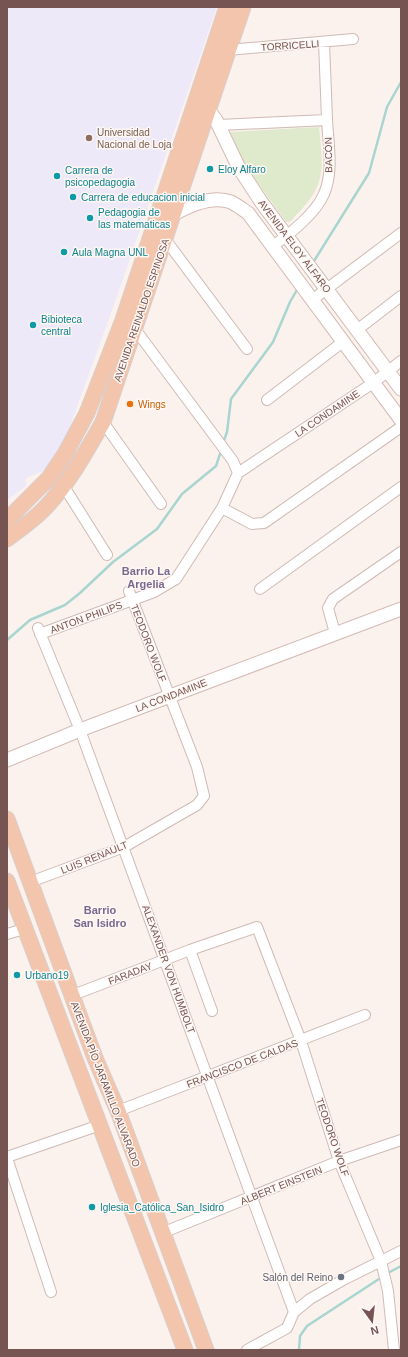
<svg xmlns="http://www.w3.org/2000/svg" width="408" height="1357" font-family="Helvetica,sans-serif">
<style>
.education{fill:#eee9f8}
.green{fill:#dfe9cb}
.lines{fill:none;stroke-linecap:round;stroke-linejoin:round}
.stream{stroke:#a9d5d0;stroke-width:2.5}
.street-casing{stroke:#cfbab5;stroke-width:12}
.secondary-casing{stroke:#d4bab5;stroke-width:15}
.primary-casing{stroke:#d8cfce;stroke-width:17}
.street{stroke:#fff;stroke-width:10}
.secondary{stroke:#fff;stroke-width:13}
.primary{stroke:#f3c5ac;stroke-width:15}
.education-dot{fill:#8d6e63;stroke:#fef7f3;stroke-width:1.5}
.culture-dot{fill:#0f9aa8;stroke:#fef7f3;stroke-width:1.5}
.food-dot{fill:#e8710a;stroke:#fef7f3;stroke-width:1.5}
.worship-dot{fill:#6b7280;stroke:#fef7f3;stroke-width:1.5}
.labels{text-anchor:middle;stroke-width:3;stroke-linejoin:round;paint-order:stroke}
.street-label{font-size:10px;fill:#755451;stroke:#fef7f3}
.education-label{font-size:10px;fill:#785e54;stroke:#fef7f3;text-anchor:start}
.culture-label{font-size:10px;fill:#0d838f;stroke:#fef7f3;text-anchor:start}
.food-label{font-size:10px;fill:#c56008;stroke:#fef7f3;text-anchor:start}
.worship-label{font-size:10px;fill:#5b616d;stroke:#fef7f3;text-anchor:end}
.neighbourhood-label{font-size:11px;font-weight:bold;fill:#796990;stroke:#fef7f3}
</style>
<rect width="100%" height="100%" fill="#fbf2ed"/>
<path class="education" d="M 7,7 L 217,7 L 109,319 L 66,437 L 46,470 L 26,478 L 26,486 L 7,500 Z"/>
<path class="green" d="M 319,127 C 321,149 326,173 314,193 C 308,203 298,213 290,222 L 286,222 L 242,161 L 230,132 Z"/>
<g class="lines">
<path class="stream" d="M 314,261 L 369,173 L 387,107 L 401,82
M 223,443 L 227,432 L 231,399 L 273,342 L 290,302 L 298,288
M 7,640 L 30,620 L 65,605 L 80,593 L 113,562 L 157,529 L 182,494 L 216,466 L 220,454
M 386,1274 L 401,1266
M 299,1350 L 300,1336 L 307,1326 L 382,1277"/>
<defs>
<path id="street" d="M 228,50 L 353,39
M 219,125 L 327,120
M 165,239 L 247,349
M 273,246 C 289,235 316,213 324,194 C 334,171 328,143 327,119 C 326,93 325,68 324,42
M 312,300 L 401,233
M 131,325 L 135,329 L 233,461 L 238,473
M 357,330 L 401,296
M 267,400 L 344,341
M 103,422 L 161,504
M 63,485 L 107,555
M 222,508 L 238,473 L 373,383 L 401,361
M 260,589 L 401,487
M 38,628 L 80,730 L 294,1312
M 335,633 L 328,608 L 333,599 L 401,552
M 40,634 L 154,592 L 176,579 L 222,508 L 252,524 L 264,523 L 401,427
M 30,882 L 124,847 L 197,805 L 204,796 L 197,767 L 129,591
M 7,934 L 24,929
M 190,950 L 212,1011
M 73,995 L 190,950 L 257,927 L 301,1041 L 339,1161 L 381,1261 L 388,1291 L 394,1350
M 118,1111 L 365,1015
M 7,1157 L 100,1125
M 7,1158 L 51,1292
M 162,1233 L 339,1161 L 401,1140
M 247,1350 L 287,1328 L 294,1312 L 310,1299 L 343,1280 L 401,1251"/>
<path id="secondary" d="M 201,106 L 209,111 L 216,120 L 239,168 L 262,203 L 401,389
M 174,214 C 190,205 212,195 231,202 C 237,205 242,209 248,213 L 401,420
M 7,760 L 80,730 L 401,609"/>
<path id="primary" d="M 7,520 L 49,478 L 65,454 L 87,413 L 123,320 L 227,7
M 7,539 C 19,530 32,521 43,510 C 68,485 86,452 103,422 L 243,7
M 7,819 L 95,1058 L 118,1111 L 206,1350
M 7,881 L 185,1350"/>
</defs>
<use href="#street" class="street-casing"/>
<use href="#secondary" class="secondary-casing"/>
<use href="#primary" class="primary-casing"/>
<use href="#street" class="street"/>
<use href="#secondary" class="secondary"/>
<use href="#primary" class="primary"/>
</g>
<circle class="education-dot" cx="89" cy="138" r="4"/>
<g class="culture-dot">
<circle cx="210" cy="169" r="4"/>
<circle cx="57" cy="176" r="4"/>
<circle cx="73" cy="197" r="4"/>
<circle cx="90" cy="218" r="4"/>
<circle cx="64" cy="252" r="4"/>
<circle cx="33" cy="325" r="4"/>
<circle cx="17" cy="975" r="4"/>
<circle cx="92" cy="1207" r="4"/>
</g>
<circle class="food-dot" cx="130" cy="404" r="4"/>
<circle class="worship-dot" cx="341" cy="1277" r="4"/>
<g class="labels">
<g class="street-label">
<text transform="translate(290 45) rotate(-4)" y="4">TORRICELLI</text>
<text transform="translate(328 155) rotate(-91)" y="4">BACÓN</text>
<text transform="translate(295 246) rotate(53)" y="4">AVENIDA ELOY ALFARO</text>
<text transform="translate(141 310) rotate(-71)" y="4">AVENIDA REINALDO ESPINOSA</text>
<text transform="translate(327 413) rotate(-34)" y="4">LA CONDAMINE</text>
<text transform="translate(86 617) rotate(-20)" y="4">ANTON PHILIPS</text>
<text transform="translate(149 643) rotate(69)" y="4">TEODORO WOLF</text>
<text transform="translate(171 695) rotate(-21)" y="4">LA CONDAMINE</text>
<text transform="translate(94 857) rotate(-22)" y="4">LUIS RENAULT</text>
<text transform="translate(169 969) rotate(70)" y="4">ALEXANDER VON HUMBOLT</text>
<text transform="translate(130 973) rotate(-21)" y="4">FARADAY</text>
<text transform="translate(242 1063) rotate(-21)" y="4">FRANCISCO DE CALDAS</text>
<text transform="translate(106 1084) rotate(69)" y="4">AVENIDA PÍO JARAMILLO ALVARADO</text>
<text transform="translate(333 1137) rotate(71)" y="4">TEODORO WOLF</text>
<text transform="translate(281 1185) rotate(-22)" y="4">ALBERT EINSTEIN</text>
</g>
<g class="education-label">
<text x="97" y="136">Universidad<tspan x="97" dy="12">Nacional de Loja</tspan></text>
</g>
<g class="culture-label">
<text x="218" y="173">Eloy Alfaro</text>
<text x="65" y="174">Carrera de<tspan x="65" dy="12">psicopedagogia</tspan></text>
<text x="81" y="201">Carrera de educacion inicial</text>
<text x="98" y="216">Pedagogia de<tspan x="98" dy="12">las matematicas</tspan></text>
<text x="72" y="256">Aula Magna UNL</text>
<text x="41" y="323">Bibioteca<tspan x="41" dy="12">central</tspan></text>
<text x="25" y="979">Urbano19</text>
<text x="100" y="1211">Iglesia_Católica_San_Isidro</text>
</g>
<g class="food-label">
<text x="138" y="408">Wings</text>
</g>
<g class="worship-label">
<text x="333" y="1281">Salón del Reino</text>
</g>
<g class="neighbourhood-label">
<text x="146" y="575">Barrio La<tspan x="146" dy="13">Argelia</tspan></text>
<text x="100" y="914">Barrio<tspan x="100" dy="13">San Isidro</tspan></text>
</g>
</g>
<rect width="408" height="1357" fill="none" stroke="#755451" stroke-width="16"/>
<g transform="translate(372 1321) rotate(165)" stroke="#fef7f3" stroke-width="3" paint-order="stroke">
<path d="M0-3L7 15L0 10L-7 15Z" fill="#755451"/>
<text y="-6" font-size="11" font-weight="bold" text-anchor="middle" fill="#755451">N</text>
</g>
</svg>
